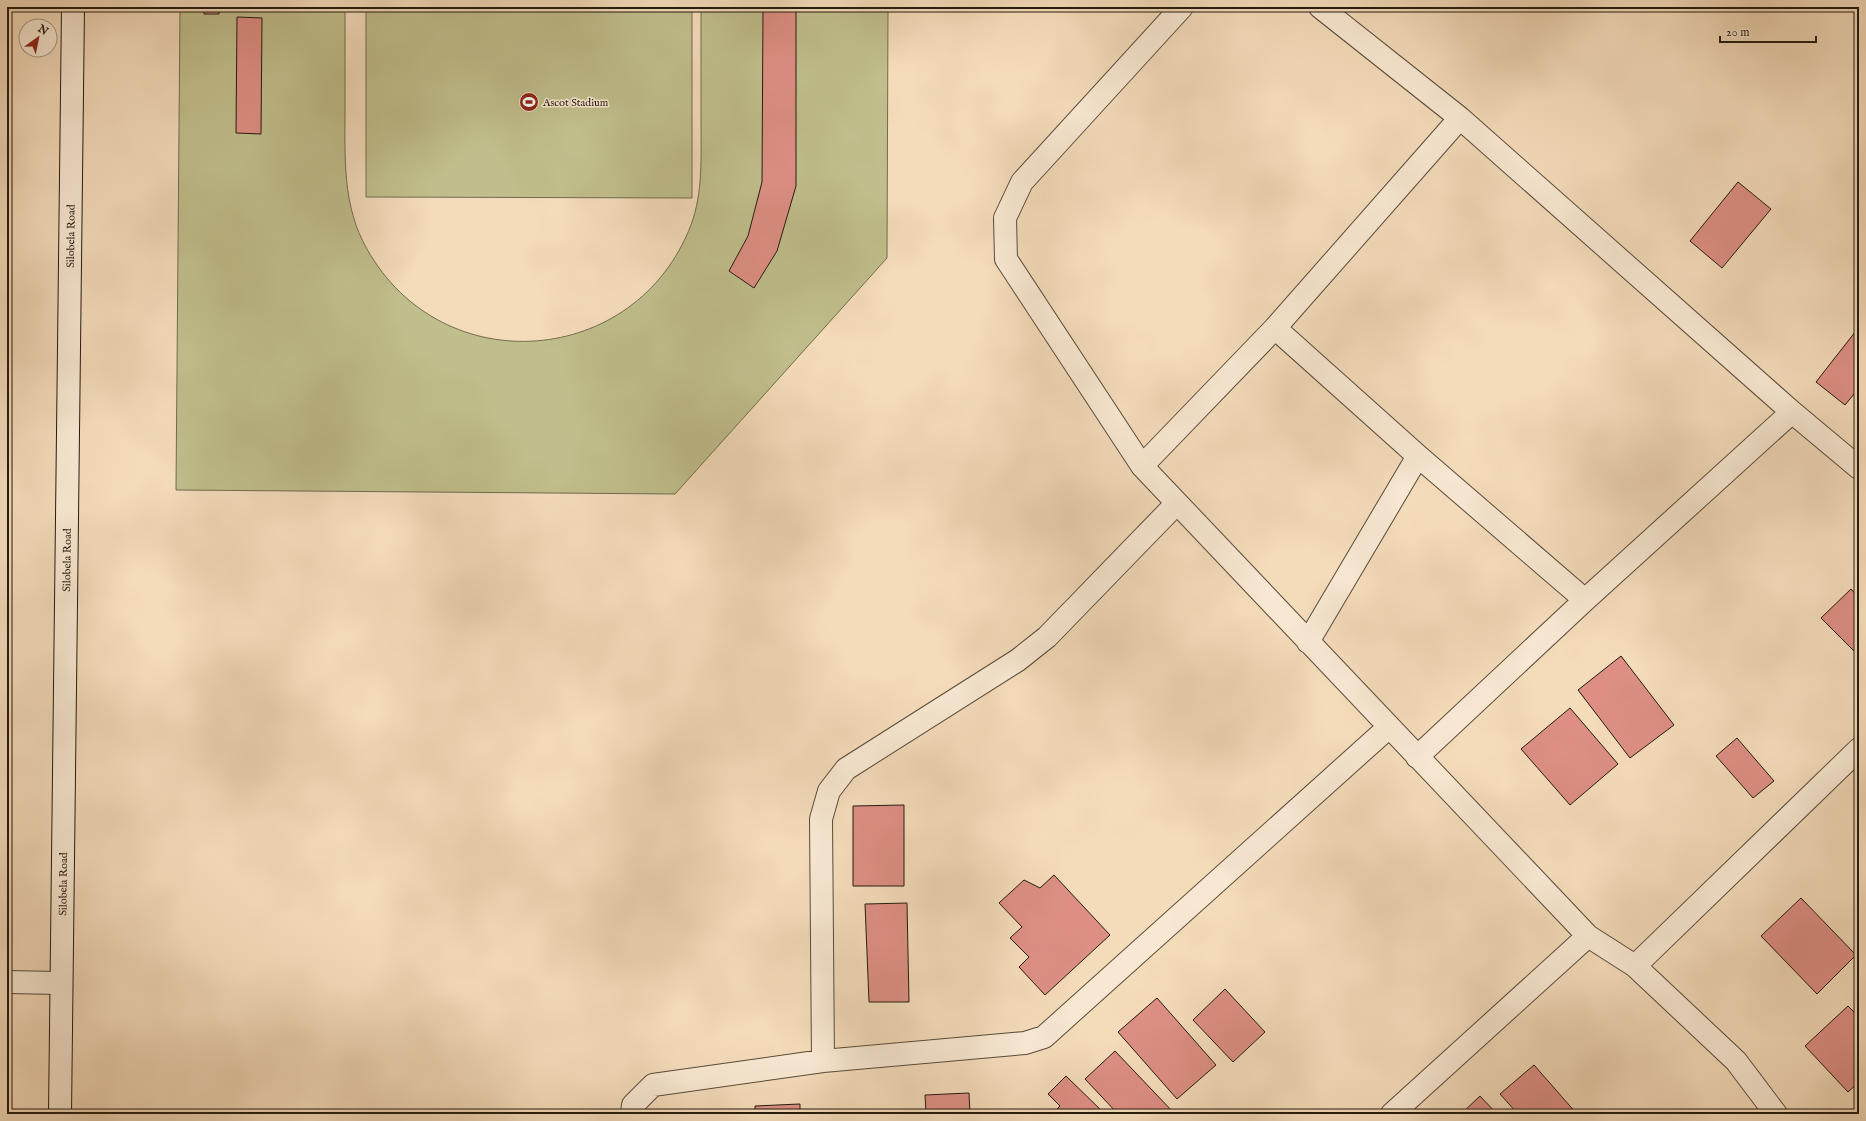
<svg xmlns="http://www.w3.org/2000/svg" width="1866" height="1121" font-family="'IM FELL English',serif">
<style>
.green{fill:#c0be8c;stroke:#726c4e}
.building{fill:#dd8f84;stroke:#241b0f}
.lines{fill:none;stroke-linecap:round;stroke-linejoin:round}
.street-casing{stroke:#584b3a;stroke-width:24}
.secondary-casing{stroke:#241b0f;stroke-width:24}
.street{stroke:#f8e8d2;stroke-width:22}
.secondary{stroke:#f8e8d2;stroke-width:22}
.labels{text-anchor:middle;stroke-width:3;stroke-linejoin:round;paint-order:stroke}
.poi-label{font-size:11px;fill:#241b0f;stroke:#f8e8d2;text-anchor:start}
.street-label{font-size:11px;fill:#241b0f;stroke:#f8e8d2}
</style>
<rect width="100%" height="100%" fill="#f4dbba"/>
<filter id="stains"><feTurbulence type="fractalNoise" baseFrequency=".005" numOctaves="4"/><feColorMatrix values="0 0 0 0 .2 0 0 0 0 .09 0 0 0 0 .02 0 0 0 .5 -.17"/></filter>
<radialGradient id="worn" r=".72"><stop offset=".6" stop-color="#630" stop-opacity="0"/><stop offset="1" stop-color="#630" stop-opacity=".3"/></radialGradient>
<path class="green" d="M 180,7 L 345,7 C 345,41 345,74 345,108 C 345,156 342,206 367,249 C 442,383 636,368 691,225 C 703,193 701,156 701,121 C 701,83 701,45 701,7 L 888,7 L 887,258 L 675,494 L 176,490 Z
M 366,7 L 692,7 L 692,198 L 366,197 Z"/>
<path class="building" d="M 204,7 L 220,7 L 219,14 L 204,14 Z
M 763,7 L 796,7 L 796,186 L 777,251 L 754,288 L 729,271 L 748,236 L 762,182 Z
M 237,17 L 262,18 L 261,134 L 236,133 Z
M 1738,182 L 1771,209 L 1722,268 L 1690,241 Z
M 1859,327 L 1859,388 L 1845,405 L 1816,382 Z
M 1851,589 L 1859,598 L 1859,656 L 1821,618 Z
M 1621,656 L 1674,725 L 1630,758 L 1578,690 Z
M 1570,708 L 1618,764 L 1570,805 L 1521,749 Z
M 1737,738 L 1774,781 L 1753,798 L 1716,756 Z
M 904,805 L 904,886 L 853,886 L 853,806 Z
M 1054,875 L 1110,935 L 1045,995 L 1019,967 L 1029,957 L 1010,938 L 1022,927 L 999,903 L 1024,880 L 1040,888 Z
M 1801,898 L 1856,955 L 1817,994 L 1761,936 Z
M 907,903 L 909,1002 L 869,1002 L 865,904 Z
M 1225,989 L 1265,1032 L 1233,1062 L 1193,1020 Z
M 1157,998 L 1216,1065 L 1177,1099 L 1118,1032 Z
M 1848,1006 L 1859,1017 L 1859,1082 L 1848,1092 L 1805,1046 Z
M 1115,1051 L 1173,1112 L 1171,1114 L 1118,1114 L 1085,1079 Z
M 1534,1065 L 1577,1114 L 1518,1114 L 1500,1094 Z
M 1066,1076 L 1105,1114 L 1052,1114 L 1060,1106 L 1048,1094 Z
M 969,1093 L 970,1114 L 926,1114 L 925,1095 Z
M 1480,1096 L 1497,1114 L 1461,1114 Z
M 800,1104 L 800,1114 L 755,1114 L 755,1106 Z"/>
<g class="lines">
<defs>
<path id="street" d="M 1182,7 L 1022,182 L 1005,218 L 1006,259 L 1142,466 L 1588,936 L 1635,966 L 1736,1061 L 1776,1114
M 1320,7 L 1460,118 L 1792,412 L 1859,468
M 1275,328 L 1418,456 L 1585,600
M 1142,466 L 1275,328 L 1460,118
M 1308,642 L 1418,456
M 1417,757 L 1585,600 L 1792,412
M 1635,966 L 1859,749
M 7,982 L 60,983
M 823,1061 L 821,819 L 829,791 L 846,769 L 1018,660 L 1047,637 L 1177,503
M 632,1114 L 633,1105 L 653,1085 L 823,1061 L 1025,1043 L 1044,1037 L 1389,727
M 1392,1114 L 1588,936"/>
<g id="secondary">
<path id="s1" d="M 60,1114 L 73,7"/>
</g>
</defs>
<use href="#street" class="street-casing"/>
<use href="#secondary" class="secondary-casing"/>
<use href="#street" class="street"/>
<use href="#secondary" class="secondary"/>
</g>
<defs>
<symbol id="stadium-disc" viewBox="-11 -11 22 22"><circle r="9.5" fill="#8f2418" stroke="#f8e8d2"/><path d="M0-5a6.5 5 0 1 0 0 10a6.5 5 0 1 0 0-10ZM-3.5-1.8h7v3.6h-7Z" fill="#fff"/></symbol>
</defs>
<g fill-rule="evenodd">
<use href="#stadium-disc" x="518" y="91" width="22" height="22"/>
</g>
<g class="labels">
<g class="poi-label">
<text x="543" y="106">Ascot Stadium</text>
</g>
<g class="street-label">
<text dy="4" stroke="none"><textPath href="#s1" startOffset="878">Silobela Road</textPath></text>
<text dy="4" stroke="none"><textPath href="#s1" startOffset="554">Silobela Road</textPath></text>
<text dy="4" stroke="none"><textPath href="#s1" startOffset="230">Silobela Road</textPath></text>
</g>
</g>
<rect width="1866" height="1121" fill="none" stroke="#f4dbba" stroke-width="24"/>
<rect x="8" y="8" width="1850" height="1105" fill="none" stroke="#241b0f" stroke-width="2"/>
<rect x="12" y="12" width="1842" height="1097" fill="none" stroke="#241b0f"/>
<g transform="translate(38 38) rotate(33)"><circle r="19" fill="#f8e8d2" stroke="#a39684"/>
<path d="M0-3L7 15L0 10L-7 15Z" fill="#8f2418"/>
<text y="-6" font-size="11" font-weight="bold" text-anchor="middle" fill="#241b0f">N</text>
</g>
<path d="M1720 36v6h96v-6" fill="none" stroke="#241b0f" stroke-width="2"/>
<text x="1726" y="36" font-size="12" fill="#241b0f" stroke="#f8e8d2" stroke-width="3" paint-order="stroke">20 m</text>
<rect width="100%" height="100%" filter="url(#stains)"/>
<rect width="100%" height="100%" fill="url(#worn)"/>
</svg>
